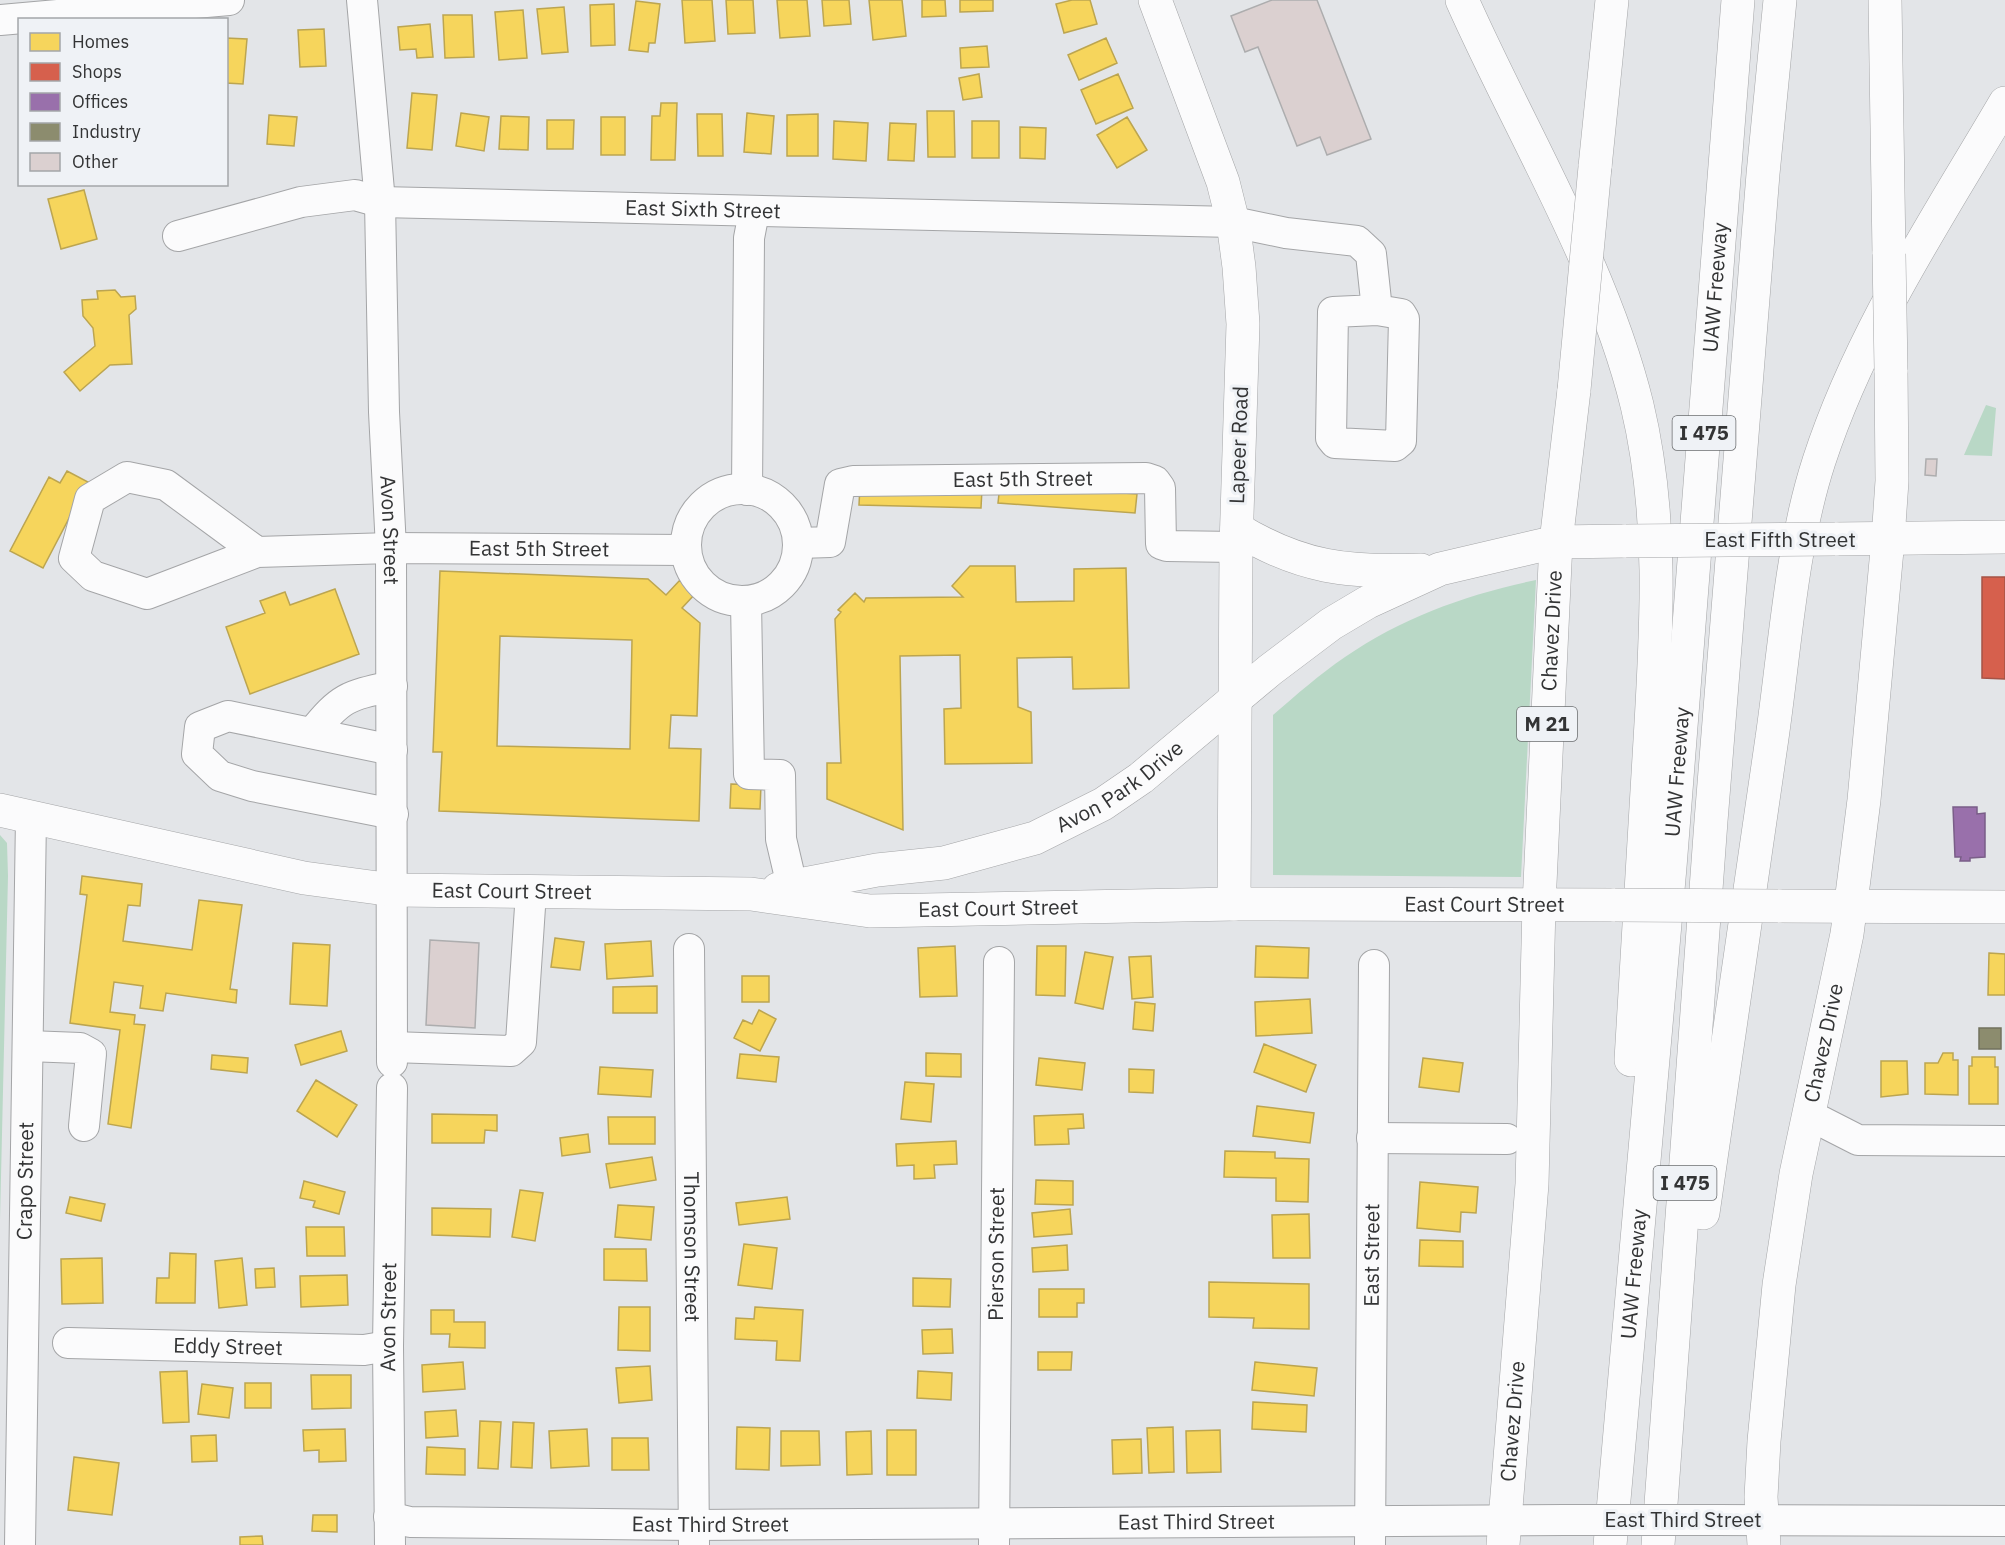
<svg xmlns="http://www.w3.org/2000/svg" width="2005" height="1545" font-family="'IBM Plex Sans',sans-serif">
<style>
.green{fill:#b9d8c6}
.homes{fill:#f6d55c;stroke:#bca550;stroke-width:1.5;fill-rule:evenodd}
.shops{fill:#d6604d;stroke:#a55346;stroke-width:1.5}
.offices{fill:#9970ab;stroke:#7a5e88;stroke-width:1.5}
.industry{fill:#8c8c6e;stroke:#71725d;stroke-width:1.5}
.building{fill:#dbd0d0;stroke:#adadae;stroke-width:1.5}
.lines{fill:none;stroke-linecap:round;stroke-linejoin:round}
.minor-casing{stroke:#a4a5a7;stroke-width:32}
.major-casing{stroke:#a4a5a7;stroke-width:34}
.highway-casing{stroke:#a4a5a7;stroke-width:34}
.minor{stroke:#fbfbfc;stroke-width:30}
.major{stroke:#fbfbfc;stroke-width:33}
.highway{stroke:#fbfbfc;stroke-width:33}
.minor-bridge-casing{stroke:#a4a5a7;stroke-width:32;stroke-linecap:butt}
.major-bridge-casing{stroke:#a4a5a7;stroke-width:34;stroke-linecap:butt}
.highway-bridge-casing{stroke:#a4a5a7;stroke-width:34;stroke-linecap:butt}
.minor-bridge{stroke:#fbfbfc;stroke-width:30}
.major-bridge{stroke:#fbfbfc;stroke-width:33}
.highway-bridge{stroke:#fbfbfc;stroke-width:33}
.labels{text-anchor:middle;stroke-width:6;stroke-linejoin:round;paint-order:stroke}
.shield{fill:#eff2f6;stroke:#6b6d6f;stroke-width:1.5}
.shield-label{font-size:20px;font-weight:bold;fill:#333435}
.street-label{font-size:21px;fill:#333435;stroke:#eff2f6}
</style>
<rect width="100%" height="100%" fill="#e3e5e8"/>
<path class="green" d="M 1986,405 L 1996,408 L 1992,456 L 1964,455 Z
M 1536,580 L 1521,877 L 1273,875 L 1273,715 C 1296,695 1320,674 1345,657 C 1403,617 1468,594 1536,580 Z
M 0,835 L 7,843 L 8,876 L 0,1220 Z"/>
<path class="homes" d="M 682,0 L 712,0 L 715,41 L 685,43 Z
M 726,0 L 753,0 L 755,33 L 728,34 Z
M 777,0 L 807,0 L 810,36 L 780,38 Z
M 822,0 L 849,0 L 851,24 L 824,26 Z
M 869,0 L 902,0 L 906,36 L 873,40 Z
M 922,0 L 945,0 L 946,16 L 922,17 Z
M 960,0 L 993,0 L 993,11 L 960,12 Z
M 1072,0 L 1090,0 L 1097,24 L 1064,33 L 1056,4 Z
M 636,1 L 660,4 L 655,43 L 649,43 L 648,52 L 629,50 Z
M 614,4 L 615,45 L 591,46 L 590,5 Z
M 564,7 L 568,52 L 542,54 L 537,9 Z
M 523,10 L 527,58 L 499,60 L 495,12 Z
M 443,15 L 472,15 L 474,57 L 445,58 Z
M 430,24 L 433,57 L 417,58 L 416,49 L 400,50 L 398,27 Z
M 324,29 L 326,66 L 300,67 L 298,30 Z
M 226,38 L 247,39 L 243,84 L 226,83 Z
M 1106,38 L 1117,63 L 1079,80 L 1068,55 Z
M 987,46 L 989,67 L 961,68 L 960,48 Z
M 979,74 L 982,97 L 963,100 L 959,78 Z
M 1118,74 L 1133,108 L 1096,124 L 1081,90 Z
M 412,93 L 437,95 L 432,150 L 407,148 Z
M 661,103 L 677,103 L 675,160 L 651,160 L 652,116 L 660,116 Z
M 927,111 L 954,111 L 955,157 L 928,157 Z
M 461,113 L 489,117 L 484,151 L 456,146 Z
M 747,113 L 774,116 L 771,154 L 744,152 Z
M 697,114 L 722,114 L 723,156 L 698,156 Z
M 818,114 L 818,156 L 787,156 L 787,115 Z
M 269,115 L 297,117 L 294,146 L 267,144 Z
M 501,116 L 529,117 L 528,150 L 499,149 Z
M 601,117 L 625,117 L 625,155 L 601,155 Z
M 1127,117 L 1147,150 L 1117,168 L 1097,135 Z
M 547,120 L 574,120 L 573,149 L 547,149 Z
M 834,121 L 868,123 L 866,161 L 833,159 Z
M 972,121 L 999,121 L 999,158 L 972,158 Z
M 890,123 L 916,124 L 914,161 L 888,160 Z
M 1020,127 L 1046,128 L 1045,159 L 1020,158 Z
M 84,190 L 97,239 L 61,249 L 48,199 Z
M 115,290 L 121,297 L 135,296 L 136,309 L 129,315 L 132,364 L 110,365 L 80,391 L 64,372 L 95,346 L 93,328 L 83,316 L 82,300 L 98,299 L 97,291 Z
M 67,471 L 88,482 L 43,568 L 10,551 L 49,477 L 60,483 Z
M 1000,484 L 1137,494 L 1135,513 L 998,503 Z
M 860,486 L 982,489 L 981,508 L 859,505 Z
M 970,566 L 1015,566 L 1016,602 L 1074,601 L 1074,569 L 1126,568 L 1129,688 L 1073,689 L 1072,657 L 1017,658 L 1018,707 L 1031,712 L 1032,763 L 945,764 L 944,709 L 961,708 L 960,655 L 900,656 L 903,830 L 827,799 L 827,763 L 841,763 L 835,619 L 841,612 L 838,610 L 855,593 L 864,602 L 866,598 L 963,597 L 952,586 Z
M 440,571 L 648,579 L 666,595 L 680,580 L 695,594 L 682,608 L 700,623 L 697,716 L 671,715 L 669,748 L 701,749 L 699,821 L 439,811 L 442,752 L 433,752 ZM 500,636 L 632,640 L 630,749 L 497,746 Z
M 335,589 L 359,654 L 250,694 L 226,627 L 265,613 L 260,601 L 285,592 L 290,605 Z
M 731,784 L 761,785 L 760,809 L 730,808 Z
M 82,876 L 142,884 L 140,906 L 128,905 L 123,941 L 192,950 L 199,900 L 242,905 L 230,989 L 237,990 L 236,1003 L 166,993 L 163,1011 L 140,1008 L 143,986 L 114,982 L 110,1012 L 135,1015 L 134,1024 L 145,1025 L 131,1128 L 108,1124 L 120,1030 L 70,1023 L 87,895 L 80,894 Z
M 555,938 L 584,942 L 580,970 L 551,967 Z
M 651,941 L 653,976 L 607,979 L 605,944 Z
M 293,943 L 330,945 L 327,1006 L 290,1004 Z
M 955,946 L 957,996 L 920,997 L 918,948 Z
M 1037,946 L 1066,946 L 1065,996 L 1036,995 Z
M 1256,946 L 1309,948 L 1308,978 L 1255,977 Z
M 1085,952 L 1113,957 L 1103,1009 L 1075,1003 Z
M 1989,953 L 2005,954 L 2005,995 L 1988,995 Z
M 1151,956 L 1153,997 L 1132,999 L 1129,957 Z
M 742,976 L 769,976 L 769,1002 L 742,1002 Z
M 657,986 L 657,1013 L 613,1013 L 613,987 Z
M 1310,999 L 1312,1033 L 1256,1036 L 1255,1002 Z
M 1135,1002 L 1155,1004 L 1153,1031 L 1133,1029 Z
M 759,1010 L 776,1019 L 760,1051 L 734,1038 L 743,1020 L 752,1024 Z
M 341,1031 L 347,1051 L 301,1065 L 295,1045 Z
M 1264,1044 L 1316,1065 L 1306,1092 L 1254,1072 Z
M 926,1053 L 961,1054 L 961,1077 L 926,1076 Z
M 1943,1053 L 1953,1053 L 1953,1060 L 1958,1060 L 1958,1095 L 1925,1094 L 1925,1063 L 1938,1063 Z
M 740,1054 L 779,1057 L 776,1082 L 737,1078 Z
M 212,1055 L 248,1058 L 247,1073 L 211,1069 Z
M 1972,1057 L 1995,1057 L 1995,1067 L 1998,1067 L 1998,1104 L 1969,1104 L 1969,1066 L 1972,1066 Z
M 1039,1058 L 1085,1063 L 1082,1090 L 1036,1085 Z
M 1423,1058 L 1463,1063 L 1459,1092 L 1419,1087 Z
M 1881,1061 L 1907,1061 L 1908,1094 L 1881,1097 Z
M 600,1067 L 653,1070 L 651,1097 L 598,1094 Z
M 1129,1069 L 1154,1070 L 1153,1093 L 1129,1092 Z
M 316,1080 L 357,1105 L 337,1137 L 297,1111 Z
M 905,1082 L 934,1084 L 931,1122 L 901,1119 Z
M 1257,1106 L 1314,1113 L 1310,1143 L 1253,1136 Z
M 432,1114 L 497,1115 L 497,1131 L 485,1130 L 484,1143 L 432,1143 Z
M 1083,1114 L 1084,1128 L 1068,1129 L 1069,1144 L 1035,1145 L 1034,1116 Z
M 608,1117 L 655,1117 L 655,1144 L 609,1144 Z
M 588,1134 L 590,1152 L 562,1156 L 560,1138 Z
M 956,1141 L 957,1164 L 934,1165 L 935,1178 L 914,1179 L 914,1165 L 897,1166 L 896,1144 Z
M 1225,1151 L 1275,1152 L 1275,1158 L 1309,1159 L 1308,1202 L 1276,1201 L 1276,1178 L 1224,1177 Z
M 652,1157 L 656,1180 L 610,1188 L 606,1164 Z
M 1036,1180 L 1073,1181 L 1073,1205 L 1035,1204 Z
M 304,1181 L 345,1192 L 339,1214 L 313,1207 L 315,1201 L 300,1198 Z
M 1420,1182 L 1478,1187 L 1476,1213 L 1461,1212 L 1460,1232 L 1417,1228 Z
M 520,1190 L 543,1193 L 535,1241 L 512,1237 Z
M 70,1197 L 105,1204 L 101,1221 L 66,1213 Z
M 787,1197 L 790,1219 L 739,1225 L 736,1203 Z
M 618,1205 L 654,1207 L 651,1240 L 615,1237 Z
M 432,1208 L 491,1209 L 490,1237 L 432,1235 Z
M 1070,1209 L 1072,1234 L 1034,1237 L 1032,1213 Z
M 1309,1214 L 1310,1258 L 1273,1258 L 1272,1215 Z
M 306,1227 L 344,1227 L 345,1256 L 307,1256 Z
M 1420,1240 L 1463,1241 L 1463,1267 L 1419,1266 Z
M 744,1244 L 777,1248 L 772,1289 L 738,1285 Z
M 1067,1245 L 1068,1270 L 1033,1272 L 1032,1248 Z
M 604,1249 L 646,1249 L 647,1281 L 604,1280 Z
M 170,1253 L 196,1254 L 195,1303 L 156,1303 L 157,1278 L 169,1278 Z
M 102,1258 L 103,1303 L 62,1304 L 61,1259 Z
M 242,1258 L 247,1305 L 219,1308 L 215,1261 Z
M 274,1268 L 275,1287 L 256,1288 L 255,1269 Z
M 347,1275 L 348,1305 L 301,1307 L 300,1276 Z
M 913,1278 L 951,1279 L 950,1307 L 913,1306 Z
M 1209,1282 L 1309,1284 L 1309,1329 L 1253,1328 L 1254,1318 L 1209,1317 Z
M 1039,1289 L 1084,1289 L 1084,1303 L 1077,1303 L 1077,1317 L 1039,1317 Z
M 619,1307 L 650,1307 L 650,1351 L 618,1350 Z
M 755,1307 L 803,1310 L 800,1361 L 776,1360 L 777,1341 L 735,1339 L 736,1318 L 754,1319 Z
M 431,1310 L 454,1310 L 454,1322 L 485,1322 L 485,1348 L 449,1347 L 450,1334 L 431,1334 Z
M 952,1329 L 953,1353 L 923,1354 L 922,1330 Z
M 1038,1352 L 1072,1352 L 1071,1370 L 1038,1370 Z
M 463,1362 L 465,1389 L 423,1392 L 422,1365 Z
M 1255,1362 L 1317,1368 L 1314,1396 L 1252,1390 Z
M 650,1366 L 652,1400 L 619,1403 L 616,1368 Z
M 187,1371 L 189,1422 L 163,1423 L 160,1372 Z
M 918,1371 L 952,1373 L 951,1400 L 917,1398 Z
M 311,1375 L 351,1375 L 351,1408 L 312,1409 Z
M 245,1383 L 271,1383 L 271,1408 L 245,1408 Z
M 202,1384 L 233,1388 L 229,1418 L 198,1414 Z
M 1253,1402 L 1307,1405 L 1306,1432 L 1252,1429 Z
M 456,1410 L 458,1436 L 426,1438 L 425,1412 Z
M 480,1421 L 501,1422 L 498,1469 L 478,1468 Z
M 513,1422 L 534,1423 L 532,1468 L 511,1467 Z
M 737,1427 L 770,1428 L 769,1470 L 736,1469 Z
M 1173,1427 L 1174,1472 L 1149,1473 L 1147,1428 Z
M 345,1429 L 346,1461 L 319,1462 L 319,1450 L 304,1451 L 303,1430 Z
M 587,1429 L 589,1466 L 551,1468 L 549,1431 Z
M 887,1430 L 916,1430 L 916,1475 L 887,1475 Z
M 1220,1430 L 1221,1472 L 1187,1473 L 1186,1431 Z
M 781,1431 L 819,1431 L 820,1465 L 781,1466 Z
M 871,1431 L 872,1474 L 847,1475 L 846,1432 Z
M 216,1435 L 217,1461 L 192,1462 L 191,1436 Z
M 612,1438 L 648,1438 L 649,1470 L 612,1470 Z
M 1141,1439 L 1142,1473 L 1113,1474 L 1112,1440 Z
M 427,1447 L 465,1449 L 465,1475 L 426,1474 Z
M 74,1457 L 119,1463 L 112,1515 L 68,1510 Z
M 313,1515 L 337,1515 L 337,1532 L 312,1531 Z
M 262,1536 L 263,1545 L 240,1545 L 240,1537 Z"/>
<path class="shops" d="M 1982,577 L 2005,577 L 2005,679 L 1982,678 Z"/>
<path class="offices" d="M 1953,807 L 1977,807 L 1977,814 L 1985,813 L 1985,857 L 1970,858 L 1970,861 L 1960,861 L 1961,857 L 1955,857 Z"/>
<path class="industry" d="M 1979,1028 L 2001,1028 L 2001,1049 L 1979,1049 Z"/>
<path class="building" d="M 1272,0 L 1317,0 L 1371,139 L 1327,155 L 1320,137 L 1297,146 L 1258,47 L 1245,52 L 1231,16 Z
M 1926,459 L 1937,459 L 1936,476 L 1925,475 Z
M 430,940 L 479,943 L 475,1028 L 426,1025 Z"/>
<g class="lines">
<defs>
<g id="minor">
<path id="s1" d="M 362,0 L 380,202 L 384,412 L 391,548 L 392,1062"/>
<path d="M 0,20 L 229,0"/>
<path id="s2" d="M 178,236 L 301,202 L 355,195 L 380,202 L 1233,222 L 1286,233 L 1357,241 L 1371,254 L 1377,310 L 1401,314 L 1404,319 L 1401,441 L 1395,446 L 1335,443 L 1331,438 L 1333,312 L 1377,310"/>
<circle cx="742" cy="545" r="56"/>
<path d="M 747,490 L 749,238 L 754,212"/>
<path id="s3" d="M 799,543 L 830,542 L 840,484 L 853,481 L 1146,478 L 1155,481 L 1160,488 L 1161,544 L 1167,546 L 1236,547"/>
<path id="s4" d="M 257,552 L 166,485 L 127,477 L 90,499 L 74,558 L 93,576 L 147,594 L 257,552 L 391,548 L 685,550"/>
<path d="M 746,602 L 749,774 L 780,775 L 781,839 L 792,886"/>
<path d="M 312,733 C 341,697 347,696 392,686"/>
<path d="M 392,750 L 228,716 L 200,727 L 197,754 L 220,776 L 252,786 L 393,814"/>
<path id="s5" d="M 689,949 L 694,1545"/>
<path d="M 28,1046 L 80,1048 L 91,1054 L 84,1126"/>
<path d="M 392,1047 L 511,1051 L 521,1042 L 531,892"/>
<path d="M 1809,1115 L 1858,1140 L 2005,1141"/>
<path d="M 1372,1138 L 1507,1139"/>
<path id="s6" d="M 68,1343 L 364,1350 L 388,1346"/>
<path id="s7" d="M 389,1517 L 410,1522 L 694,1525 L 1565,1520"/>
<path d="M 1716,1520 L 2005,1521"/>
<path id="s8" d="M 20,1545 L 31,817"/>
<path id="s9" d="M 390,1545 L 388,1346 L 392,1088"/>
<path id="s10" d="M 994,1545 L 999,962"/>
<path id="s11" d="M 1370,1545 L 1374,965"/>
</g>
<g id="major">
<path d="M 1155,0 L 1223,182 L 1233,222 L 1239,267 L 1243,324 L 1236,547 L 1234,904"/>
<path d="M 1237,529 C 1301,568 1348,573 1421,570"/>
<path d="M 1835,539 L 2005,537"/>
<path id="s12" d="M 0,810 L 304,878 L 393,890 L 751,894 L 870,911 L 1234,904 L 1615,905"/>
<path id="s13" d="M 778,889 L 877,870 L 944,863 L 1035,838 L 1103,804 L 1141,778 L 1270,670 L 1331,624 L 1368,602 L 1440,569 L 1534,547 L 1556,542 L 1626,541"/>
<path d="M 1778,906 L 2005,907"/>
<path id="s14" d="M 1503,1545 L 1532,1184 L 1539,905 L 1556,542"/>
<path id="s15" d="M 1764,1545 L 1761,1497 L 1764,1441 L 1779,1285 L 1796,1174 L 1847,934 L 1864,800 L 1888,539"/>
</g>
<g id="highway">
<path d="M 1462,0 C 1520,131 1603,266 1637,405 C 1665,522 1656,638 1649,757 C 1643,858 1637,959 1631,1060"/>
<path d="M 1885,0 L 1889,254"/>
<path d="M 1595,167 L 1612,0"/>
<path d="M 1888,539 L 1892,481 L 1891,370"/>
<path d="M 1556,542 L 1574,390"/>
<path d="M 1703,1213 C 1726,1054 1749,896 1772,738 C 1785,648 1791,547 1819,461 C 1861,332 1937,219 2005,103"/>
<path id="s16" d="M 1610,1545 L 1670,867 L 1738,0"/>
<path d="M 1658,1545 L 1711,821 L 1763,174 L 1780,0"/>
</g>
</defs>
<use href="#minor" class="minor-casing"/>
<use href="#major" class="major-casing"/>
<use href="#highway" class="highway-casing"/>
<use href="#minor" class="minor"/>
<use href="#major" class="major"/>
<use href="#highway" class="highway"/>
<defs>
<path id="minor-bridge" d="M 1565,1520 L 1716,1520"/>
<path id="major-bridge" d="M 1626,541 L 1835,539
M 1615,905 L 1778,906"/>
<path id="highway-bridge" d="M 1889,254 L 1891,370
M 1574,390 L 1595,167"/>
</defs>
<use href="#minor-bridge" class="minor-bridge-casing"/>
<use href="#major-bridge" class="major-bridge-casing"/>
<use href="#highway-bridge" class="highway-bridge-casing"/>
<use href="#minor-bridge" class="minor-bridge"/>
<use href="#major-bridge" class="major-bridge"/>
<use href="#highway-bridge" class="highway-bridge"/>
</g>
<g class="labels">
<g class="shield">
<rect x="1672.5" y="416" width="63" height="34" rx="4.5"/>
<rect x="1517" y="707" width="60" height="34" rx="4.5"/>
<rect x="1653.5" y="1166" width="63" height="34" rx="4.5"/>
</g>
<g class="shield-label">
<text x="1704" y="440">I 475</text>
<text x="1547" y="731">M 21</text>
<text x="1685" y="1190">I 475</text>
</g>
<g class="street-label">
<text dy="7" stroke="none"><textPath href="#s2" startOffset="531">East Sixth Street</textPath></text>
<text dy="7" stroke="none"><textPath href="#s16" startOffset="1262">UAW Freeway</textPath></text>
<text transform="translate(1239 445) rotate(-88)" y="7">Lapeer Road</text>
<text dy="7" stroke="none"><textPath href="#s3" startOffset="273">East 5th Street</textPath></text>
<text dy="7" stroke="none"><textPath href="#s1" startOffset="531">Avon Street</textPath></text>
<text x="1780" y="547">East Fifth Street</text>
<text dy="7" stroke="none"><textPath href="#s4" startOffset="740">East 5th Street</textPath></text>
<text dy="7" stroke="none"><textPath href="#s14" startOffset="916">Chavez Drive</textPath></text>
<text dy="7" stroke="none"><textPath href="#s16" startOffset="776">UAW Freeway</textPath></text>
<text dy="7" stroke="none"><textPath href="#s13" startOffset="362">Avon Park Drive</textPath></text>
<text dy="7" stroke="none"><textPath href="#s12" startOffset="520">East Court Street</textPath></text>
<text dy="7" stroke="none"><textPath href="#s12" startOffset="1494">East Court Street</textPath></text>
<text dy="7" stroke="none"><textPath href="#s12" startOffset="1008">East Court Street</textPath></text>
<text dy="7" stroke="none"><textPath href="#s15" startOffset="507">Chavez Drive</textPath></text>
<text dy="7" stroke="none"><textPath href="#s8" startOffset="364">Crapo Street</textPath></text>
<text dy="7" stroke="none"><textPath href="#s5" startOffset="298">Thomson Street</textPath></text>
<text dy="7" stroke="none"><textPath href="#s10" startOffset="291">Pierson Street</textPath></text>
<text dy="7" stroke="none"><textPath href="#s11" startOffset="290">East Street</textPath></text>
<text dy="7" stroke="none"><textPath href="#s16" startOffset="272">UAW Freeway</textPath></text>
<text dy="7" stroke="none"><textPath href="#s9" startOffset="228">Avon Street</textPath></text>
<text dy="7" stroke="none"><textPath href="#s6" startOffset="160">Eddy Street</textPath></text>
<text dy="7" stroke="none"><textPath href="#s14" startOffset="124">Chavez Drive</textPath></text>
<text x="1683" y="1527">East Third Street</text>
<text dy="7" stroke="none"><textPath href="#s7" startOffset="808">East Third Street</textPath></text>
<text dy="7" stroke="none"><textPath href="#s7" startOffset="322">East Third Street</textPath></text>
</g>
</g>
<rect x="18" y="18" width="210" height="168" fill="#eff2f6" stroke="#a4a6a9" stroke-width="1.5"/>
<rect x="30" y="33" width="30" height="18" fill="#f6d55c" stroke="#a4a6a9" stroke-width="1.5"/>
<text x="72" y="48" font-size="18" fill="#333435">Homes</text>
<rect x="30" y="63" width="30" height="18" fill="#d6604d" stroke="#a4a6a9" stroke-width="1.5"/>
<text x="72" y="78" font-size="18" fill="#333435">Shops</text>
<rect x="30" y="93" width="30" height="18" fill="#9970ab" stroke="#a4a6a9" stroke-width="1.5"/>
<text x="72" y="108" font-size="18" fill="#333435">Offices</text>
<rect x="30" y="123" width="30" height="18" fill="#8c8c6e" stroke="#a4a6a9" stroke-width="1.5"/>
<text x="72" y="138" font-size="18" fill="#333435">Industry</text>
<rect x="30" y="153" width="30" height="18" fill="#dbd0d0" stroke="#a4a6a9" stroke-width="1.5"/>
<text x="72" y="168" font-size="18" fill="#333435">Other</text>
</svg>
